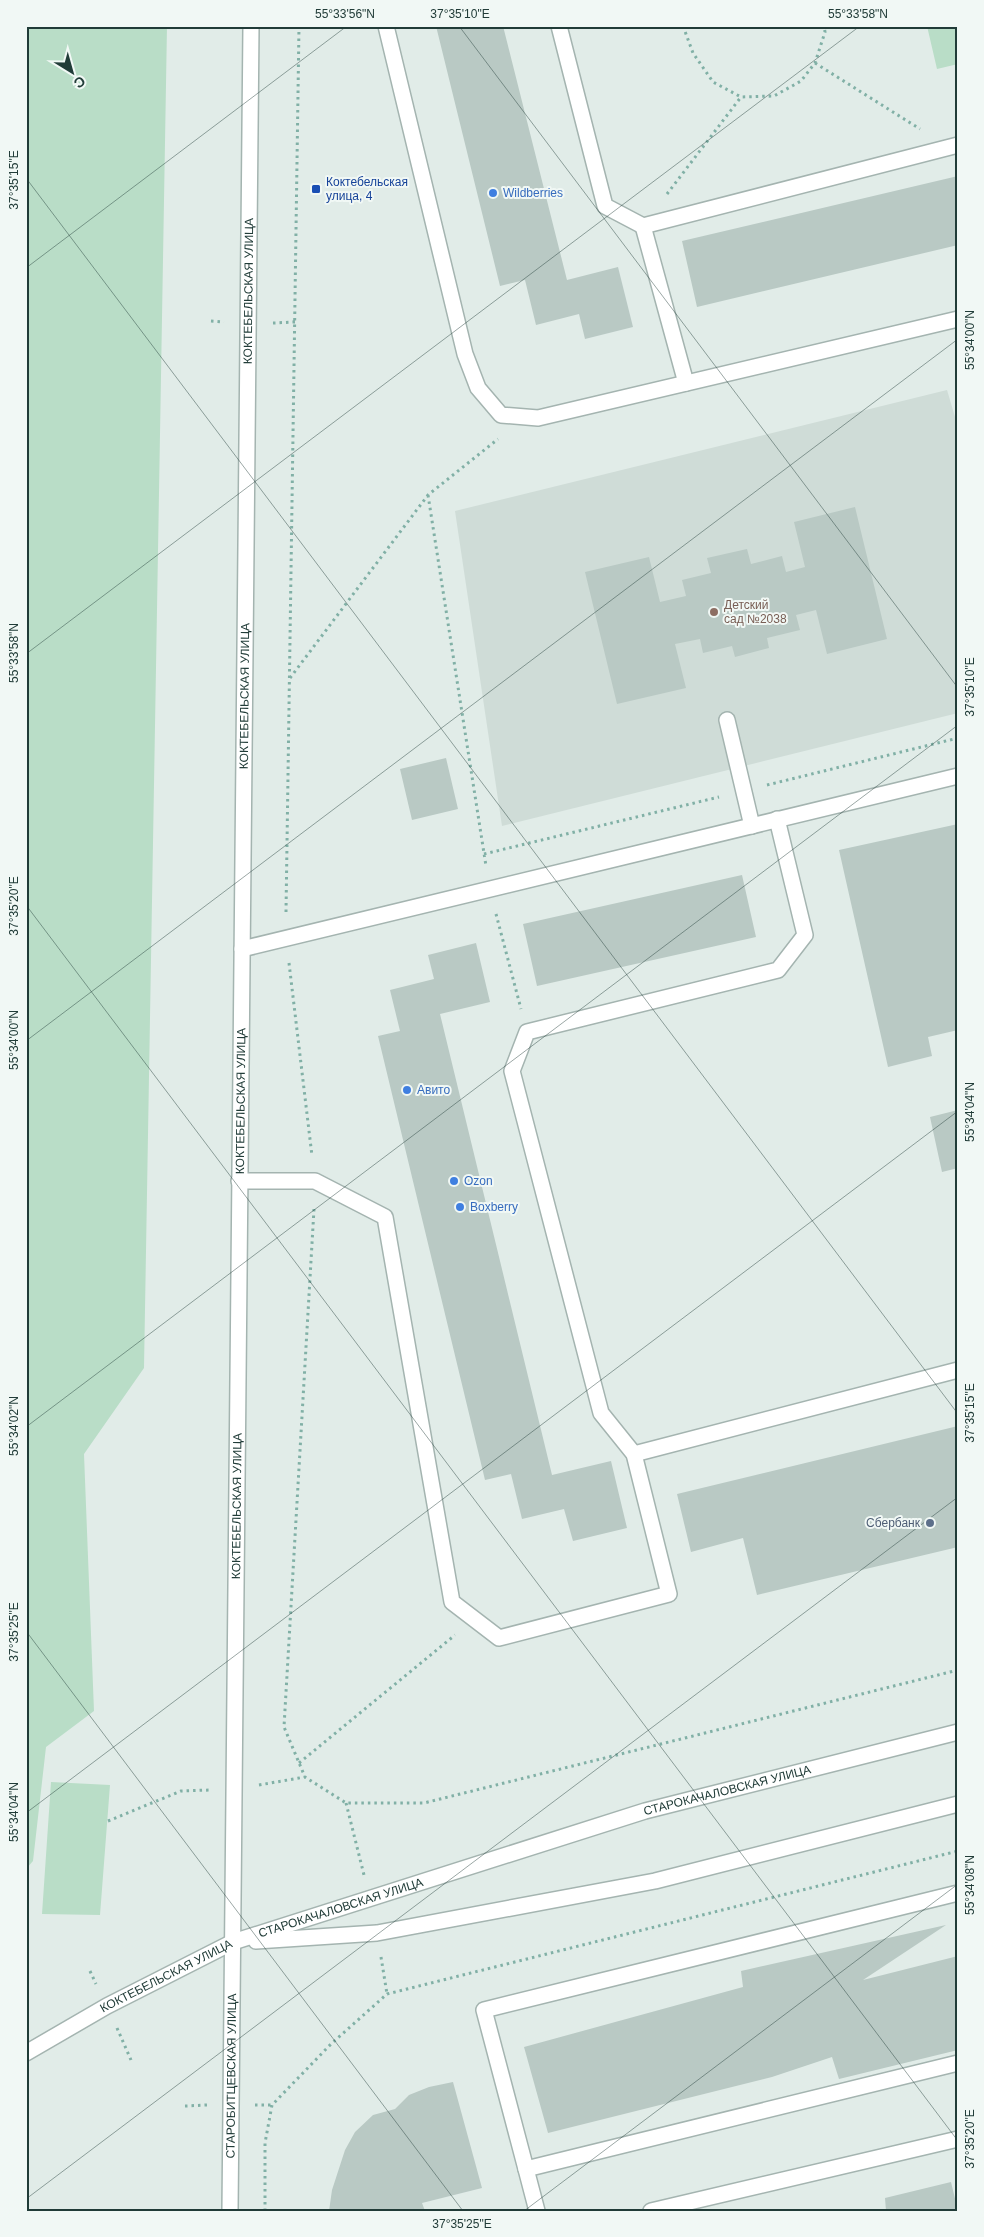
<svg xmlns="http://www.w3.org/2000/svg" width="984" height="2237" font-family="Arial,sans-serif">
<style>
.built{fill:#cfdcd7}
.green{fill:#b9ddc7}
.building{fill:#b9c9c4}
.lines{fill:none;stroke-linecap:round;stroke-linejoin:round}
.minor-casing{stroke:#a4b4b0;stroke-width:18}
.path{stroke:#81b0a6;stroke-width:3;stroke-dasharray:2.5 4;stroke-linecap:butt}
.minor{stroke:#fff;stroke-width:15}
.ticks{fill:none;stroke:#213c38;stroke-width:1;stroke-opacity:0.45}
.transit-dot{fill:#1a4fb4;stroke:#f1f8f5;stroke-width:2}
.shop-dot{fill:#3f7fe0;stroke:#f1f8f5;stroke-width:2}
.education-dot{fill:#8d6e63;stroke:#f1f8f5;stroke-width:2}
.service-dot{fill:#5c6f8a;stroke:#f1f8f5;stroke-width:2}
.labels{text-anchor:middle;stroke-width:4;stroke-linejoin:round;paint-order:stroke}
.transit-label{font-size:12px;fill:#164399;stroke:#f1f8f5;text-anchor:start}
.shop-label{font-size:12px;fill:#366cbe;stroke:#f1f8f5;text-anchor:start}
.street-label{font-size:12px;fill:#213c38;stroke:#f1f8f5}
.education-label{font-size:12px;fill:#785e54;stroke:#f1f8f5;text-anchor:start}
.service-label{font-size:12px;fill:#4e5e75;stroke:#f1f8f5;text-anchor:end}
.neatline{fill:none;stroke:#213c38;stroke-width:2}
.ticks-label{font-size:12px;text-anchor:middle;fill:#213c38}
</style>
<rect width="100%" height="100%" fill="#e1ece8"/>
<path class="built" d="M 947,390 L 958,427 L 958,713 L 502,826 L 455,511 Z"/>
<path class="green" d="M 26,26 L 167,26 L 144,1368 L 84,1454 L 94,1711 L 46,1747 L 33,1861 L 26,1869 Z
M 927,26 L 958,26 L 958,64 L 937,69 Z
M 51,1782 L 110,1785 L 100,1915 L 42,1914 Z"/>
<path class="building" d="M 436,26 L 503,26 L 567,280 L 618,267 L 633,327 L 585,339 L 579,314 L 536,325 L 525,280 L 500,286 Z
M 958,176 L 958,245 L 697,307 L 682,241 Z
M 855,507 L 887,639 L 827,654 L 816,610 L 796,615 L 800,630 L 767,638 L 769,648 L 735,657 L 732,646 L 703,653 L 700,639 L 675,644 L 686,688 L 617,704 L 585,572 L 649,557 L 660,602 L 686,596 L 682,580 L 711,573 L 707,558 L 747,549 L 751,564 L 782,556 L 786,572 L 805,567 L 794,522 Z
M 446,758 L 458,809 L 412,820 L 400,769 Z
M 958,824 L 958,1030 L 928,1037 L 932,1056 L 888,1067 L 839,850 Z
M 742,875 L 756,937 L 537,986 L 523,924 Z
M 476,943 L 490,1002 L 440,1014 L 552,1475 L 611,1461 L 627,1528 L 573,1541 L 564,1509 L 522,1519 L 511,1474 L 485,1480 L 378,1036 L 400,1031 L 390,990 L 434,979 L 428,955 Z
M 958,1110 L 958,1168 L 942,1172 L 930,1117 Z
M 958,1426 L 958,1547 L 757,1595 L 743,1538 L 691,1552 L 677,1494 Z
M 946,1925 L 863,1980 L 958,1956 L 958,2050 L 839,2079 L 832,2057 L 772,2077 L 548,2133 L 524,2047 L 743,1987 L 741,1971 Z
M 453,2082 L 482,2188 L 422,2203 L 425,2211 L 329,2211 L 332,2190 L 345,2150 L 355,2132 L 373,2115 L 395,2109 L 409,2095 L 429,2087 Z
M 951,2182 L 958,2211 L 886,2211 L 885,2198 Z"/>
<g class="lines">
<defs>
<g id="minor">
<path d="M 386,26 L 465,354 L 478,388 L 501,415 L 538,418 L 958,319"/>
<path d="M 559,26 L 605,206 L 643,226 L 958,145"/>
<path d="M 643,226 L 686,383"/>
<path d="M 727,720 L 752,826"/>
<path d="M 242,949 L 958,776"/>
<path d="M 239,1181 L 315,1181 L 385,1217 L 452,1602 L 499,1638 L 669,1594 L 634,1454 L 601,1413 L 512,1071 L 527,1032 L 778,970 L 805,935 L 777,819"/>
<path d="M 634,1454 L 958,1370"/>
<path d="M 256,1941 L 377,1933 L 655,1881 L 958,1804"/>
<path id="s1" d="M 26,2053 L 107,2006 L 233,1942 L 645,1811 L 958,1732"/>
<path d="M 526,2169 L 484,2010 L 958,1893"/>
<path id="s2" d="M 230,2211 L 251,26"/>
<path d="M 537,2211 L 526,2169 L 958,2063"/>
<path d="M 651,2211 L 958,2139"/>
</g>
</defs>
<use href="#minor" class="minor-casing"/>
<path class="path" d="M 683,26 L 693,53 L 713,82 L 741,97 L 774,96 L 801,81 L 815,63 L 825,32 L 824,26
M 815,63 L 920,129
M 667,194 L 741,97
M 211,321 L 224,322
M 273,323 L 295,322
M 428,495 L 486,866
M 290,678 L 428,495 L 498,439
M 767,785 L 958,738
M 484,854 L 719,797
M 286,912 L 299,26
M 496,914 L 521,1009
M 289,963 L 312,1156
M 314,1209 L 284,1727 L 305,1777 L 346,1803 L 424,1803 L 958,1670
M 299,1763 L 455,1635
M 259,1785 L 305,1777
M 346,1803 L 364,1875
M 108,1821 L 181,1791 L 210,1790
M 381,1957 L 387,1994
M 90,1971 L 96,1984
M 117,2028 L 131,2060
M 255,2105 L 272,2105
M 185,2106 L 207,2105
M 265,2211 L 265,2143 L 272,2105 L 331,2044 L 387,1994 L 958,1851"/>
<use href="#minor" class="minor"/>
</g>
<path class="ticks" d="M 459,26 L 958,688M 26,178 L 958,1414M 26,268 L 347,26M 26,654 L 860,26M 26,905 L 958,2141M 26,1041 L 958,339M 26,1427 L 958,725M 26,1631 L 463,2211M 26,1813 L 958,1111M 26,2199 L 958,1497M 524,2211 L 958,1884"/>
<rect class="transit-dot" x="311" y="184" width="10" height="10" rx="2.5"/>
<g class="shop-dot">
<circle cx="493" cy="193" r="5"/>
<circle cx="407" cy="1090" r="5"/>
<circle cx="454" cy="1181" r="5"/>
<circle cx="460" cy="1207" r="5"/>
</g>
<circle class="education-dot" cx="714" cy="612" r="5"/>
<circle class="service-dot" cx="930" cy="1523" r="5"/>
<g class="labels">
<g class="transit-label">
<text x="326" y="186">Коктебельская<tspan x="326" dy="14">улица, 4</tspan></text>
</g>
<g class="shop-label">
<text x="503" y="197">Wildberries</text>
<text x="417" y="1094">Авито</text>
<text x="464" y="1185">Ozon</text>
<text x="470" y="1211">Boxberry</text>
</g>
<g class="street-label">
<text dy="4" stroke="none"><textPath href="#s2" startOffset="1920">КОКТЕБЕЛЬСКАЯ УЛИЦА</textPath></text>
<text dy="4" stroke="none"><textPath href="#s2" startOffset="1515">КОКТЕБЕЛЬСКАЯ УЛИЦА</textPath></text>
<text dy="4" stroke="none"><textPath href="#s2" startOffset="1110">КОКТЕБЕЛЬСКАЯ УЛИЦА</textPath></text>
<text dy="4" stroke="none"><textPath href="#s2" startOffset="705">КОКТЕБЕЛЬСКАЯ УЛИЦА</textPath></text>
<text dy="4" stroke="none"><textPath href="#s1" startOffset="752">СТАРОКАЧАЛОВСКАЯ УЛИЦА</textPath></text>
<text dy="4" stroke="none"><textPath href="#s1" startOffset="348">СТАРОКАЧАЛОВСКАЯ УЛИЦА</textPath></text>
<text dy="4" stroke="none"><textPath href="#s1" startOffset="160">КОКТЕБЕЛЬСКАЯ УЛИЦА</textPath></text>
<text dy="4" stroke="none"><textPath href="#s2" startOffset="135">СТАРОБИТЦЕВСКАЯ УЛИЦА</textPath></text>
</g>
<g class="education-label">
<text x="724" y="609">Детский<tspan x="724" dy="14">сад №2038</tspan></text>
</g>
<g class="service-label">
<text x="920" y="1527">Сбербанк</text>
</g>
</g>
<rect width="984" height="2237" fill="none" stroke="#f1f8f5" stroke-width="55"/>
<g transform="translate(72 72) rotate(143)" stroke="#f1f8f5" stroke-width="4" paint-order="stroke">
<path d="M0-4L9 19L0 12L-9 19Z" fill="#213c38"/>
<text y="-8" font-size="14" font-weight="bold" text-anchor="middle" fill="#213c38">С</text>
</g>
<rect x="28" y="28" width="928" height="2182" class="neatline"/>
<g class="ticks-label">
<text x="345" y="18">55°33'56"N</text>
<text x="460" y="18">37°35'10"E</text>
<text x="858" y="18">55°33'58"N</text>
<text transform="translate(14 180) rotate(-90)" y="4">37°35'15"E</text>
<text transform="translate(970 340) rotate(-90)" y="4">55°34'00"N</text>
<text transform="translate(14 653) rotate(-90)" y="4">55°33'58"N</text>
<text transform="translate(970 687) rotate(-90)" y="4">37°35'10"E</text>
<text transform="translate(14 906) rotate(-90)" y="4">37°35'20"E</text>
<text transform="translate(14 1040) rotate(-90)" y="4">55°34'00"N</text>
<text transform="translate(970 1112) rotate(-90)" y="4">55°34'04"N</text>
<text transform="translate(970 1413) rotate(-90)" y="4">37°35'15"E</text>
<text transform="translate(14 1426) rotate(-90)" y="4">55°34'02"N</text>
<text transform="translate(14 1632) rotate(-90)" y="4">37°35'25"E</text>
<text transform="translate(14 1812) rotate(-90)" y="4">55°34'04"N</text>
<text transform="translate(970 1885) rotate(-90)" y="4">55°34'08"N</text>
<text transform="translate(970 2139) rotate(-90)" y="4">37°35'20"E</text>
<text x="462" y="2228">37°35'25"E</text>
</g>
</svg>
